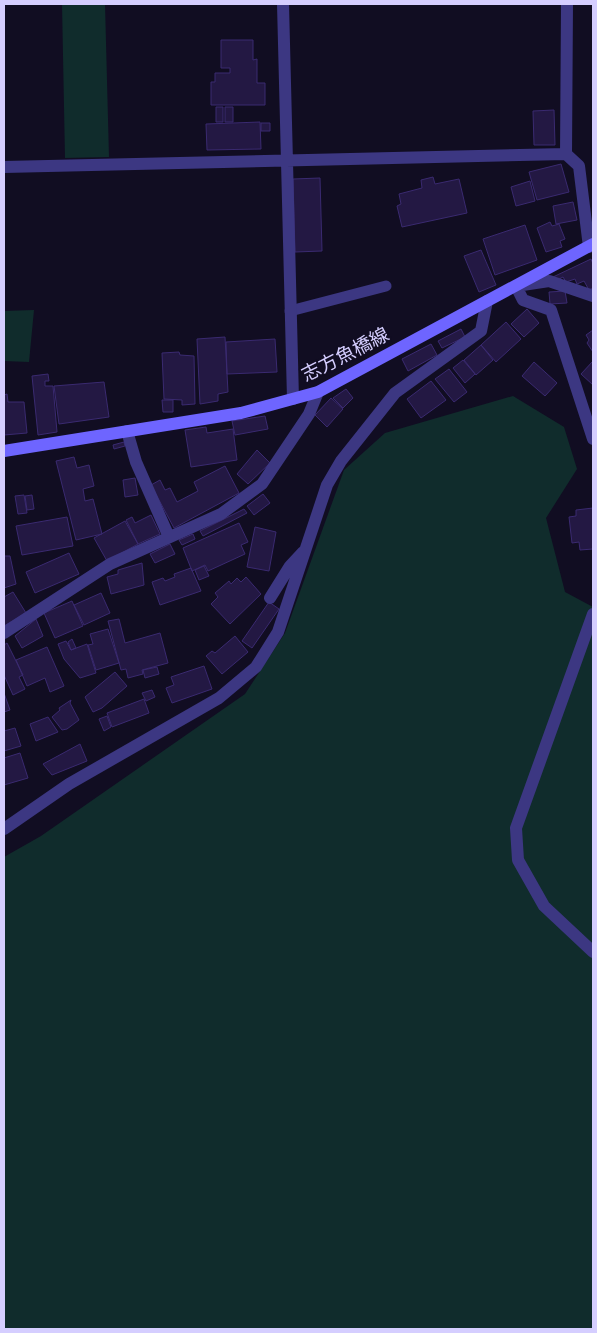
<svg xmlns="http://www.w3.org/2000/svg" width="597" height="1333" font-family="Commissioner,'Noto Sans JP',sans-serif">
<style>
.green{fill:#102c2c}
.building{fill:#231843;stroke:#3a2a70}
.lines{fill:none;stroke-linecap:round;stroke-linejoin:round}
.lane{stroke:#3c3782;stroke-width:11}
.street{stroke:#3c3782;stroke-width:12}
.secondary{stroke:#6e65ff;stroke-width:12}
.labels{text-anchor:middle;stroke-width:4;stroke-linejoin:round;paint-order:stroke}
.street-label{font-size:19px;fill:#d5ceff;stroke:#110d22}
</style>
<rect width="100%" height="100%" fill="#110d22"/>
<path class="green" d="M 62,4 L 105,4 L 109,157 L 65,158 Z
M 34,310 L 29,362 L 4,361 L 4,311 Z
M 513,396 L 564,427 L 577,469 L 546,518 L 565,592 L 593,607 L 593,1329 L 4,1329 L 4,857 L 41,836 L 245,694 L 285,633 L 344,470 L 385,433 Z"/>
<path class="building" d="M 221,40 L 253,40 L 253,60 L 257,59 L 257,83 L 265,83 L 265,105 L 211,105 L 211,82 L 215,82 L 215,73 L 230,73 L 230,68 L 221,68 Z
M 216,107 L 223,107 L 223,122 L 216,122 Z
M 225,107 L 233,107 L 233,122 L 225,122 Z
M 554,110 L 555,145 L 534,145 L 533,111 Z
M 260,122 L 261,149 L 207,150 L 206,124 Z
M 261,123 L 270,123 L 270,131 L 261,131 Z
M 561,164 L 569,192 L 537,200 L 529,172 Z
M 433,177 L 435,184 L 459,179 L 467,213 L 402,227 L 397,206 L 401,204 L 399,194 L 422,188 L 421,180 Z
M 320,178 L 322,251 L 295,252 L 293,179 Z
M 530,181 L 535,201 L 516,206 L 511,187 Z
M 573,202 L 577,220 L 556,224 L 553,206 Z
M 550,222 L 552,226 L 559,224 L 565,239 L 560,241 L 562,247 L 546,252 L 537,228 Z
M 525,225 L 537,260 L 495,275 L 483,239 Z
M 481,250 L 496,285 L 479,292 L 464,256 Z
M 591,259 L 593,264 L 593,288 L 589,290 L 584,281 L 577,284 L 575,279 L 566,282 L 563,277 L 555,281 L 553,277 Z
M 565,291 L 567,303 L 550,304 L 549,292 Z
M 527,309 L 539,323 L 524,337 L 511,324 Z
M 506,322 L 521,339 L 496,362 L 481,345 Z
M 461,329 L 465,337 L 442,348 L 438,341 Z
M 593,330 L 593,352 L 587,343 L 589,340 L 586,335 Z
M 225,337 L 228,392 L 218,394 L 218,401 L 200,404 L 197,339 Z
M 275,339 L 277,372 L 227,374 L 226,342 Z
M 431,344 L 437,355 L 408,371 L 402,359 Z
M 481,345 L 493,360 L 476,375 L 464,360 Z
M 179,352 L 180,355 L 194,356 L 195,404 L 182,405 L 182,400 L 164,399 L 162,353 Z
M 463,360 L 475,374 L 465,383 L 453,368 Z
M 593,361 L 593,385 L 581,374 Z
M 534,362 L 557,383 L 545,396 L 522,376 Z
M 449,369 L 467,392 L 454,402 L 435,379 Z
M 48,374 L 49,381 L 45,381 L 45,386 L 53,386 L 57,432 L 38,435 L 32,376 Z
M 431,381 L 446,400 L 421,418 L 407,399 Z
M 104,382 L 109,417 L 59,424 L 54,386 Z
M 346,389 L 353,398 L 343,408 L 333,398 Z
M 7,394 L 8,402 L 24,402 L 27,433 L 4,435 L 4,395 Z
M 331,398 L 343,409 L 327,427 L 315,415 Z
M 162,400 L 173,400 L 173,412 L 163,412 Z
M 265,416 L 268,429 L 235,435 L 232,421 Z
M 206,427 L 207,433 L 233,429 L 237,460 L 191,467 L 185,430 Z
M 124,442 L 125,446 L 114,449 L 113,445 Z
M 257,450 L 270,463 L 248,484 L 237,474 Z
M 74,457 L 77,468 L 89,465 L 94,486 L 83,489 L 85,501 L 93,499 L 102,534 L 76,540 L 56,461 Z
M 225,466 L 239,493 L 174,528 L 151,485 L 160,480 L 165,490 L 170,488 L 177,502 L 198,491 L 194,482 Z
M 135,478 L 138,495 L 125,497 L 123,480 Z
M 263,494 L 270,503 L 254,515 L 247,506 Z
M 24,495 L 27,513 L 18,514 L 15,496 Z
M 32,495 L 34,509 L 27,510 L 25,496 Z
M 593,508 L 593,549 L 580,550 L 579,542 L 572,543 L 569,517 L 576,516 L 576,510 Z
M 244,509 L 247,513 L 203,536 L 200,531 Z
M 151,515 L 160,534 L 138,544 L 126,520 L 132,517 L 135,523 Z
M 67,517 L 73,546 L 22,555 L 16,526 Z
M 125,521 L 138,544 L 107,561 L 94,538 Z
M 239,523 L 248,542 L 241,545 L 245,554 L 208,571 L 205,565 L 192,571 L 183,548 Z
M 255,527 L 276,532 L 269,571 L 247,567 Z
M 193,534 L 195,539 L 182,545 L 179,540 Z
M 170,544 L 175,554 L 155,563 L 150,554 Z
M 69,553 L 79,574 L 35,593 L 26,572 Z
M 4,556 L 10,556 L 16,584 L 4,588 Z
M 142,563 L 144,585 L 111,594 L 107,577 L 118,574 L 118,570 Z
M 204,566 L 209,576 L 199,580 L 195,570 Z
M 191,568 L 201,591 L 160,605 L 152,582 L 163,578 L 165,581 L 175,577 L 174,574 Z
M 246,577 L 261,594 L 230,624 L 211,604 L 218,597 L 215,593 L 229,581 L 231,584 L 237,578 L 241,582 Z
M 13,592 L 26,613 L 4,626 L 4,597 Z
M 101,593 L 110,613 L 84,625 L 74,605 Z
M 72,601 L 83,626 L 55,638 L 44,613 Z
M 269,602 L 279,609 L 252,648 L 242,641 Z
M 36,619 L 43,636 L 22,648 L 15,636 Z
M 119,619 L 125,643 L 160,633 L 168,663 L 142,670 L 143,674 L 128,678 L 126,669 L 121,670 L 108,621 Z
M 108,629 L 119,663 L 96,670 L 88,645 L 93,644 L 90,634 Z
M 235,636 L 248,652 L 222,674 L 206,656 L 212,651 L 215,653 Z
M 72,639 L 76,648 L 71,650 L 68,642 Z
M 66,641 L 71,650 L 87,644 L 96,673 L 80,678 L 64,659 L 58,644 Z
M 7,643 L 23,675 L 19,677 L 25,689 L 13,695 L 4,675 L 4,645 Z
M 47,647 L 64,686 L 50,692 L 45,678 L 27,686 L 16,660 Z
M 204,666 L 212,689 L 172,703 L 166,688 L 174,685 L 171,677 Z
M 157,667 L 159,674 L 145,678 L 143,670 Z
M 115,672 L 127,686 L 102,708 L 93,712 L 85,697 Z
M 152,690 L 155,697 L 146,701 L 142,693 Z
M 4,693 L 10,710 L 4,712 Z
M 144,699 L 149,713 L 112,727 L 107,713 Z
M 71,700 L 70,703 L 79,720 L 67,729 L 62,730 L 52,717 L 60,710 L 59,708 Z
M 107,716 L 111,727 L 104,731 L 99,719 Z
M 48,717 L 58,732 L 36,741 L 30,724 Z
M 15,728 L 21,746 L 4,751 L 4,731 Z
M 80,744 L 87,761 L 52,775 L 43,764 Z
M 20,753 L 28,778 L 4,785 L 4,758 Z"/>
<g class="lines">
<path class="lane" d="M 290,311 L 386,286"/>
<path class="street" d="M 283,4 L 293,399
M 566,154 L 567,4
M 4,167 L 566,154 L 579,166 L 589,247
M 593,296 L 549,281 L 516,286 L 523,300 L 551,310 L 593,439
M 127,431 L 136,462 L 169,537
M 270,598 L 290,566 L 303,552
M 593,614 L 516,828 L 518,860 L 544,906 L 593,952
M 4,633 L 110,564 L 221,514 L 262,484 L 309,414 L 318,392
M 4,829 L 69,784 L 219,698 L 256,667 L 278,632 L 327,485 L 341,461 L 395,393 L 481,331 L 487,301"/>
<path class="secondary" d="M 4,451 L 241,413 L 318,392 L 593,244"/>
</g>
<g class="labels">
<g class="street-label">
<text transform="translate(345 354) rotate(-27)" y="7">志方魚橋線</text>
</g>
</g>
<rect width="597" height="1333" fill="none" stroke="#d5ceff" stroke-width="10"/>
</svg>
